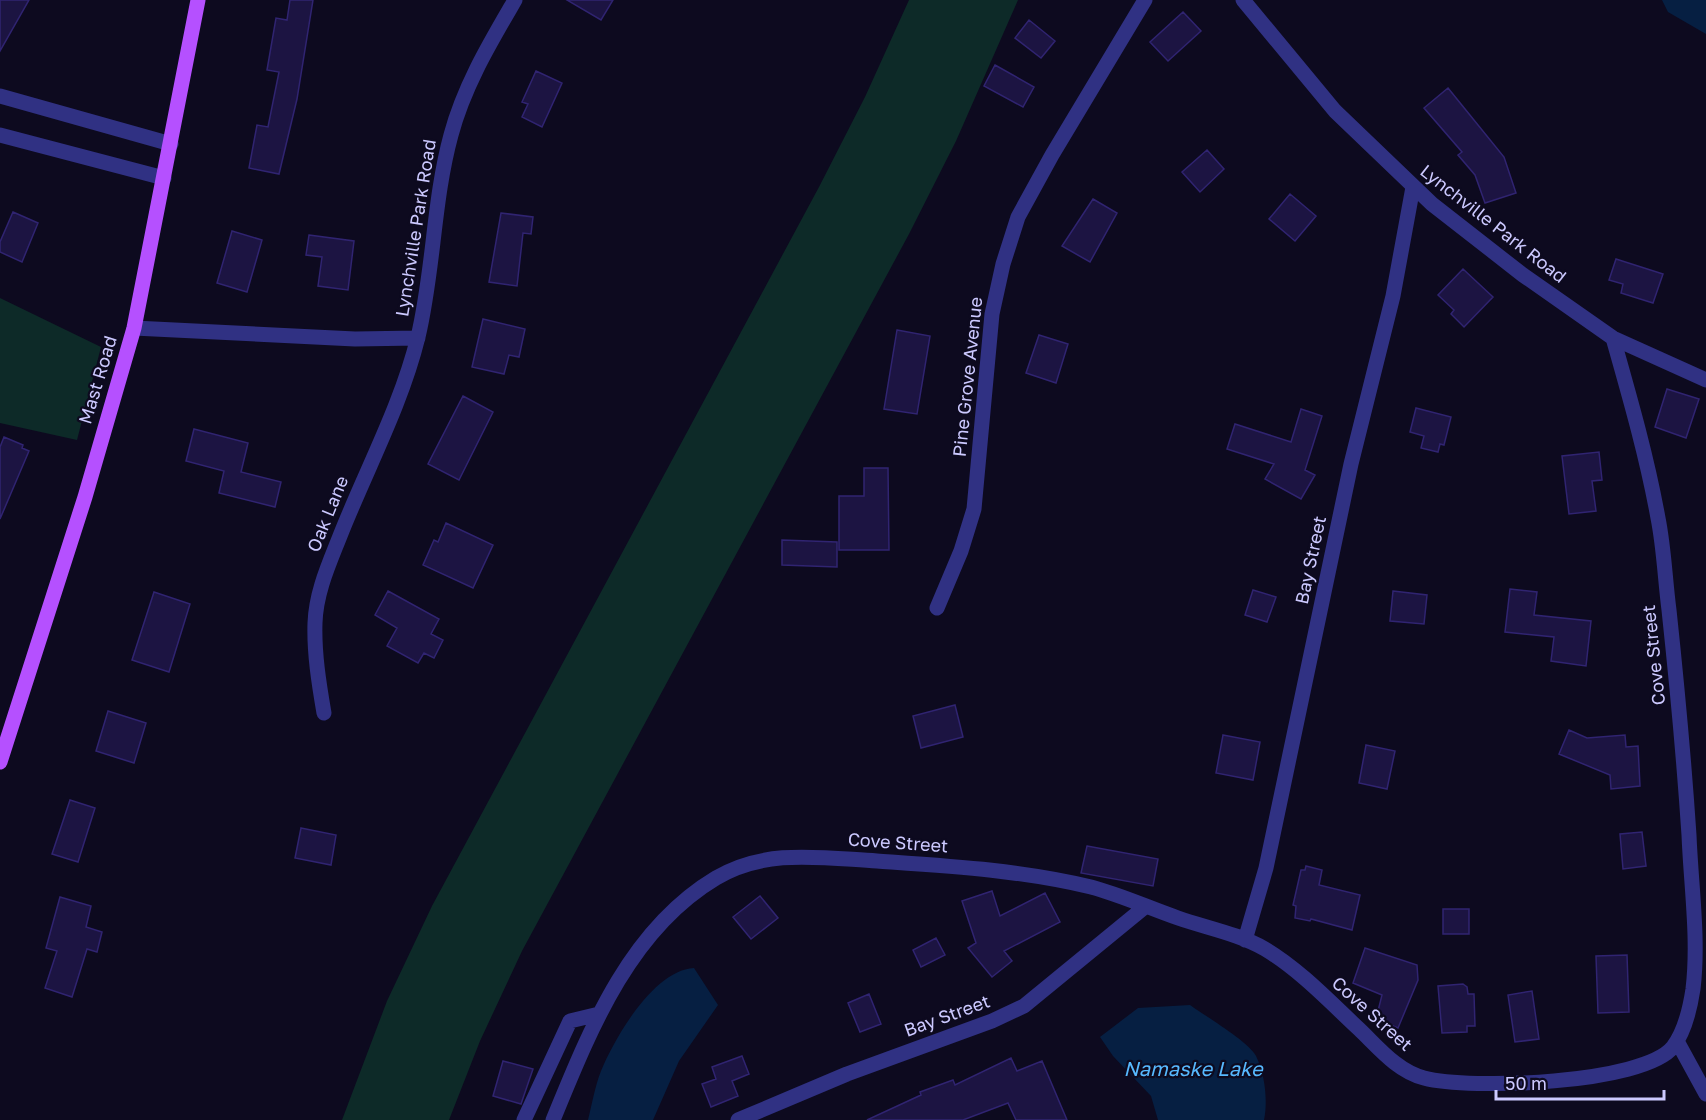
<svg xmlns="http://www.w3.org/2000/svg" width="1706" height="1120" font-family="'Golos Text',sans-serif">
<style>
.green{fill:#0d2a28}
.water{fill:#061f42}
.building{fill:#1c1442;stroke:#302471;stroke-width:1.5}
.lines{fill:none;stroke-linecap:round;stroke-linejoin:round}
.minor{stroke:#303183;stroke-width:15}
.major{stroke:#b550ff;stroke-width:15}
.labels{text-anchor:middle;stroke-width:4.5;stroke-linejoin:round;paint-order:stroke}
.street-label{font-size:18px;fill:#ccc9ff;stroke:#0d0a1f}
.water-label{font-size:20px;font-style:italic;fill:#57b9ff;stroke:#0d0a1f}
</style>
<rect width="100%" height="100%" fill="#0d0a1f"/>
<path class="green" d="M 909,0 L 1018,0 L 956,141 L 909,234 L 522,951 L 480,1041 L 449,1120 L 342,1120 L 387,1001 L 432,906 L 819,187 L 865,97 Z
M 0,298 L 101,347 L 77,440 L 0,423 Z"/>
<path class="water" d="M 1662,0 L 1706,0 L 1706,34 L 1668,12 Z
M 694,968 L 718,1005 L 679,1061 L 653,1120 L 588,1120 C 592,1104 595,1086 601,1071 C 615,1037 654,970 694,968 Z
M 1190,1005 C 1205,1016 1248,1041 1256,1056 C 1265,1074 1268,1101 1264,1120 L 1158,1120 L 1151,1096 L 1113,1056 L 1100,1037 L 1138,1008 Z"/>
<path class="building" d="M 0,0 L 29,0 L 0,51 Z
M 290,0 L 313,0 L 297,99 L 279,174 L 249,168 L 257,125 L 268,127 L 279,72 L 267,70 L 276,18 L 287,20 Z
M 567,0 L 613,0 L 601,20 Z
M 1183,12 L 1201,31 L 1168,61 L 1150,42 Z
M 1029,20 L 1055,41 L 1041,58 L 1015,38 Z
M 995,65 L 1034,87 L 1023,107 L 984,86 Z
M 536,71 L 562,83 L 542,127 L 522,117 L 528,104 L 522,102 Z
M 1448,88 L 1504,157 L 1516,193 L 1485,203 L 1475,175 L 1458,155 L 1462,152 L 1424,108 Z
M 1207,150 L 1224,169 L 1200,192 L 1182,172 Z
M 1290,194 L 1316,216 L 1295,241 L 1269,219 Z
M 1093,199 L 1117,213 L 1090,262 L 1062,246 Z
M 13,212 L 38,223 L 22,262 L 0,252 L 0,242 Z
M 501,213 L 533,217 L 531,234 L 523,233 L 517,286 L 489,282 Z
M 232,231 L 262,240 L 247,292 L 217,283 Z
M 309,235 L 354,241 L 348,290 L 318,286 L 322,257 L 306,255 Z
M 1616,259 L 1663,274 L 1653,303 L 1621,293 L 1623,284 L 1609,280 Z
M 1463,269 L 1493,297 L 1464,327 L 1451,314 L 1454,310 L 1438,295 Z
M 483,319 L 525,329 L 519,357 L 509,355 L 504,374 L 472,367 Z
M 897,330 L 930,336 L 917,414 L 884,409 Z
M 1039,335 L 1068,344 L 1056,383 L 1026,373 Z
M 1667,389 L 1699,399 L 1686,438 L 1655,427 Z
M 463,396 L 493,412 L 459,480 L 428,464 Z
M 1416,408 L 1451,417 L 1444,445 L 1440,444 L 1438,452 L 1421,448 L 1424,436 L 1410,432 Z
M 1301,409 L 1322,416 L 1305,470 L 1315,475 L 1301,499 L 1265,479 L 1274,464 L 1227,449 L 1235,424 L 1291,442 Z
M 194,429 L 248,443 L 241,472 L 281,482 L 275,507 L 219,493 L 224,471 L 186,461 Z
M 4,437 L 23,445 L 22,448 L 29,451 L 0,519 L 0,447 Z
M 1599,452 L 1602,480 L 1592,481 L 1596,511 L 1569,514 L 1562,456 Z
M 864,468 L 888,468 L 889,550 L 839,550 L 839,496 L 864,496 Z
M 446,523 L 493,545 L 473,588 L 423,565 L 434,540 L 438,542 Z
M 782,540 L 837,542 L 837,567 L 782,565 Z
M 1510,589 L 1537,592 L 1534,615 L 1591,621 L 1586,666 L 1551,661 L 1554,637 L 1505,632 Z
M 1253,590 L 1276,597 L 1267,622 L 1245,615 Z
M 388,591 L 439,619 L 431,634 L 443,640 L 434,658 L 424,653 L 418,663 L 387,646 L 397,628 L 375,615 Z
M 1393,591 L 1427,595 L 1424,624 L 1390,621 Z
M 154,592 L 190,604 L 169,672 L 132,660 Z
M 955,705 L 963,737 L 921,748 L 913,716 Z
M 108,711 L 146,723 L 134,763 L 96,751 Z
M 1569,730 L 1587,738 L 1625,735 L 1626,747 L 1638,746 L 1640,786 L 1611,789 L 1610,775 L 1559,754 Z
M 1223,735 L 1260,742 L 1253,780 L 1216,773 Z
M 1366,745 L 1395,751 L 1387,789 L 1359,783 Z
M 70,800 L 95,808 L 78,862 L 52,854 Z
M 301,828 L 336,835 L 331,865 L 295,858 Z
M 1642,832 L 1646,866 L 1623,869 L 1620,834 Z
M 1087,846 L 1158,859 L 1153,886 L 1081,873 Z
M 1306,866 L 1322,870 L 1319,885 L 1360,895 L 1352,930 L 1311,919 L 1310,921 L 1295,918 L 1296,906 L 1293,905 L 1301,870 L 1305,870 Z
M 992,891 L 1000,916 L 1045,893 L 1060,922 L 1004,951 L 1012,961 L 992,977 L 968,948 L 976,943 L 962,901 Z
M 760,896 L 778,918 L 751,939 L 733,917 Z
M 60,897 L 91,906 L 86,927 L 102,932 L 97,952 L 87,949 L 72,997 L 45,988 L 57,951 L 46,948 Z
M 1443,909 L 1469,909 L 1469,934 L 1443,934 Z
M 936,938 L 945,955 L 921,967 L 913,950 Z
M 1365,948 L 1417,965 L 1418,980 L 1398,1028 L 1376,1019 L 1382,995 L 1353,983 Z
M 1627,955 L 1629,1012 L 1598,1013 L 1596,956 Z
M 1463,984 L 1467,987 L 1468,994 L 1474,994 L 1475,1026 L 1467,1026 L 1467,1032 L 1442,1033 L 1438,986 Z
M 1532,991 L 1539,1039 L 1515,1042 L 1508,995 Z
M 869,994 L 881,1024 L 860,1032 L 848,1003 Z
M 742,1056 L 749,1074 L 732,1081 L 738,1096 L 711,1107 L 702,1084 L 716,1079 L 712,1067 Z
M 1011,1058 L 1017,1071 L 1042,1061 L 1067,1120 L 1016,1120 L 1008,1103 L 963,1120 L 867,1120 L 921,1095 L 920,1092 L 953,1080 L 955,1085 Z
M 503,1061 L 533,1069 L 521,1104 L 493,1096 Z"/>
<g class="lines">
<path class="minor" d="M 1243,0 L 1335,111 L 1432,204 L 1523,275 L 1613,338 L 1706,380
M 0,96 L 171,144
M 0,135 L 164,178
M 134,328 L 355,339 L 418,338
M 937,608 L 961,551 L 974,509 L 992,314 L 1003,264 L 1018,217 L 1052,155 L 1145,0
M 324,713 C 319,684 314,653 315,623 C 316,592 329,564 340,536 C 366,470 401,406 418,337 C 434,270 433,201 451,135 C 464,86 490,43 515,0
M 1245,940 L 1266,868 L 1351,464 L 1393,296 L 1413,187
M 1677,1041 L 1706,1094
M 524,1120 L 570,1021 L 599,1014
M 553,1120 C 590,1030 629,930 716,878 C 766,848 822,858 877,861 C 949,866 1020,870 1091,887 C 1121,895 1149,908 1178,918 C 1207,928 1239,934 1265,949 C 1300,970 1330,1002 1359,1029 C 1378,1047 1397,1071 1424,1078 C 1469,1090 1643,1084 1673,1047 C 1685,1031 1690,1009 1693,989 C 1699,939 1691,886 1689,835 C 1684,760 1677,685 1669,610 C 1665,579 1664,548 1658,518 C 1647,457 1630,398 1613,338
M 738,1120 L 847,1074 L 992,1021 L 1024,1006 L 1146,906"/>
<path class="major" d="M 0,762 L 85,497 L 134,328 L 198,0"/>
</g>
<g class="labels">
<g class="street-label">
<text transform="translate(1493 224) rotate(38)" y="6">Lynchville Park Road</text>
<text transform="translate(416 228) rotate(-81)" y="6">Lynchville Park Road</text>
<text transform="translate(968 377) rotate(-84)" y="6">Pine Grove Avenue</text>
<text transform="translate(98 380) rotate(-73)" y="6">Mast Road</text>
<text transform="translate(328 514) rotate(-68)" y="6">Oak Lane</text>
<text transform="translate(1311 560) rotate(-78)" y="6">Bay Street</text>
<text transform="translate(1654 655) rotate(-96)" y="6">Cove Street</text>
<text transform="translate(898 843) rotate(4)" y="6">Cove Street</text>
<text transform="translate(1372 1014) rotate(42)" y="6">Cove Street</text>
<text transform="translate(947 1016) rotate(-20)" y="6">Bay Street</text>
</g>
<g class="water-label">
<text x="1193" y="1076">Namaske Lake</text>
</g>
</g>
<path d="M1496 1090v9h168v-9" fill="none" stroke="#ccc9ff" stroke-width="3"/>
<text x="1505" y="1090" font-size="18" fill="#ccc9ff" stroke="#0d0a1f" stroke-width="4.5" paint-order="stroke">50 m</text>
</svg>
